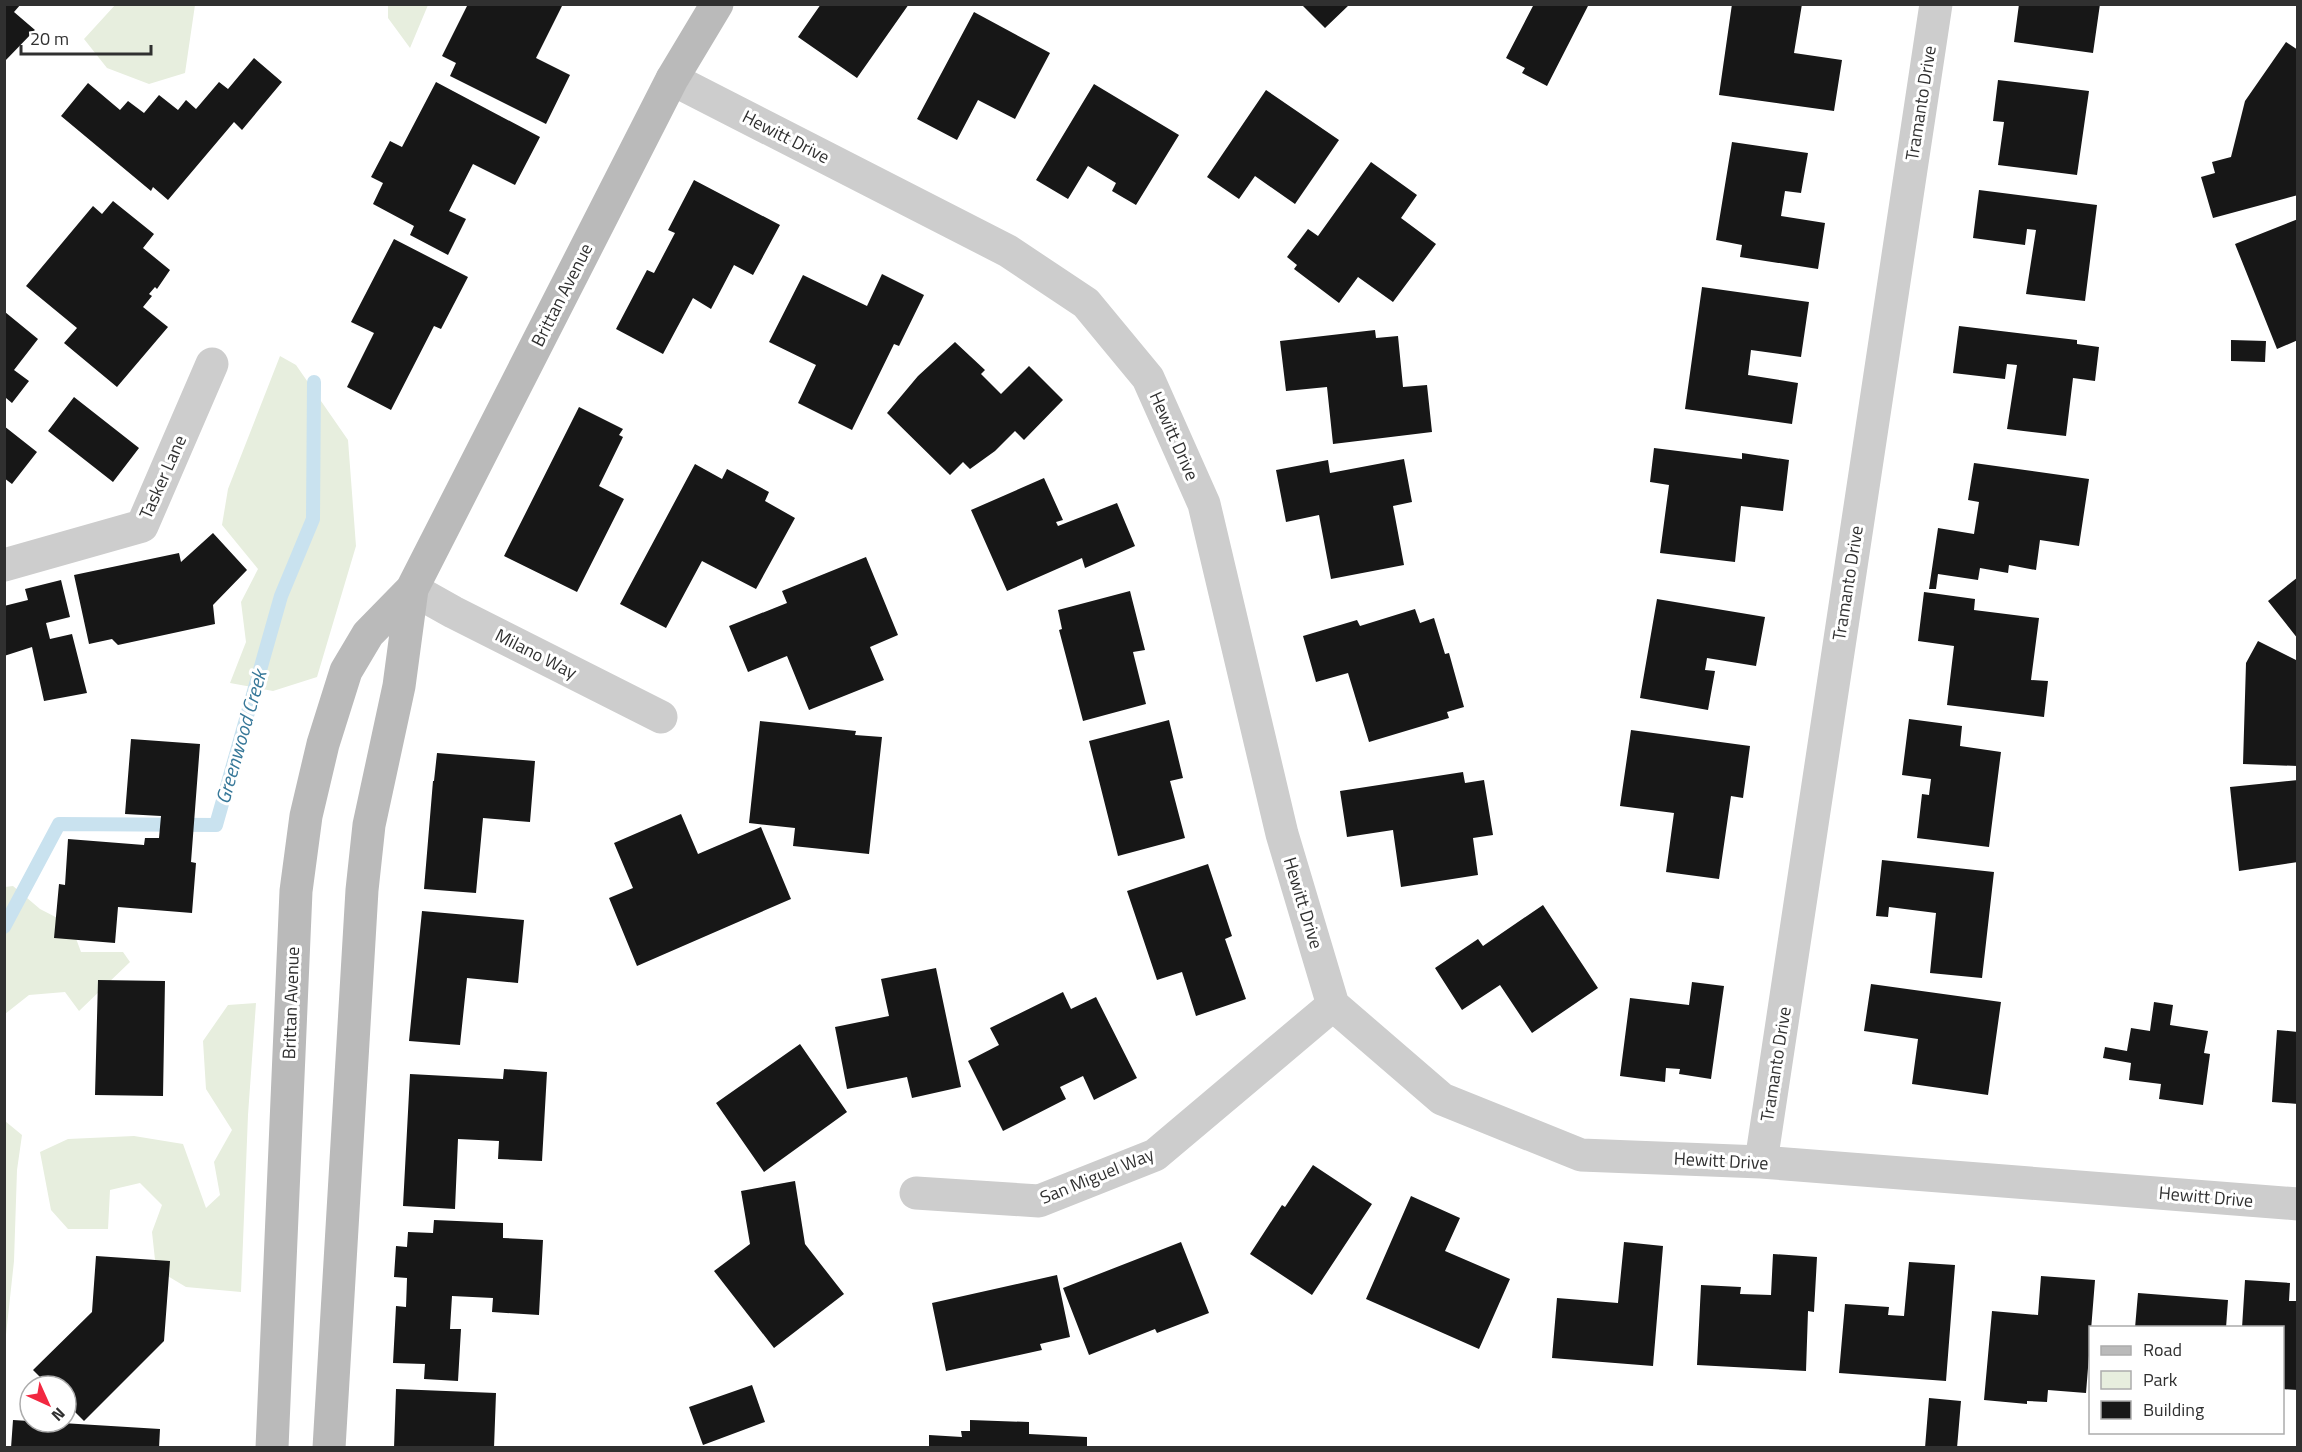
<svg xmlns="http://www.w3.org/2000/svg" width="2302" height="1452" font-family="'Titillium Web',sans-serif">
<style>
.green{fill:#e7eede}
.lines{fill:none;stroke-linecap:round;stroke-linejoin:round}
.stream{stroke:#c9e2ef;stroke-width:14}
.building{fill:#171717}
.street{stroke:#cdcdcd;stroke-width:33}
.secondary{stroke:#bababa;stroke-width:33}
.labels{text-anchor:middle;stroke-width:6;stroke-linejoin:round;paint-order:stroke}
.street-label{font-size:18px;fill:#303030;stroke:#fff}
.water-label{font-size:20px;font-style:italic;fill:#377899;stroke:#fff}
</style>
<rect width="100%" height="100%" fill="#fff"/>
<path class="green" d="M 116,4 L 195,5 L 185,73 L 149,84 L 107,68 L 84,39 Z
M 388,5 L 428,5 L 410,48 L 388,18 Z
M 280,356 L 296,365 L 348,440 L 356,546 L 317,677 L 273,691 L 230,683 L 246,642 L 241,602 L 258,569 L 222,525 L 228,489 Z
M 13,886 L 40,909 L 71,925 L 81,952 L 123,952 L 130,962 L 79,1011 L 65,992 L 29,995 L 5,1014 L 5,1065 L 5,887 Z
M 256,1003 L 248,1115 L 241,1292 L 186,1287 L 156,1269 L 152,1232 L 162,1205 L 140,1183 L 110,1190 L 108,1229 L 68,1229 L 51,1210 L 40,1152 L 68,1139 L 134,1136 L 183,1144 L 206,1208 L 220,1195 L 214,1162 L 232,1130 L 206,1089 L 203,1041 L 228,1005 Z
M 5,1121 L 22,1135 L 17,1170 L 14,1261 L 5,1344 Z"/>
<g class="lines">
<path class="stream" d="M 4,927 L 59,824 L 216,825 L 281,596 L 313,519 L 314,382"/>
</g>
<path class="building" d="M 4,4 L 21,4 L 14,12 L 35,30 L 4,62 Z
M 468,4 L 563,4 L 536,58 L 570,75 L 546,124 L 450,76 L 456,63 L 442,56 Z
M 821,4 L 909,4 L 857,78 L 798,37 Z
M 1534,4 L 1589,4 L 1547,86 L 1522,73 L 1525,68 L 1506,58 Z
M 1732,4 L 1802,4 L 1794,53 L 1842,60 L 1834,111 L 1719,95 Z
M 2019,4 L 2100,4 L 2093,53 L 2014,42 Z
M 1302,5 L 1349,5 L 1325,28 Z
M 974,12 L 1050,53 L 1015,119 L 978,100 L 957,140 L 917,119 Z
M 2286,42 L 2298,50 L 2298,195 L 2213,218 L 2201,177 L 2215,173 L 2212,162 L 2231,157 L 2245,101 Z
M 254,58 L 282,82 L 242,130 L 234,122 L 168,200 L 153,187 L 151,191 L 61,116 L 88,83 L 120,110 L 128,101 L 144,113 L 159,95 L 178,110 L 186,100 L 196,109 L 219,82 L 228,89 Z
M 1998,80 L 2089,91 L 2077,175 L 1998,165 L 2004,122 L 1993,121 Z
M 436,82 L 540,137 L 515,185 L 473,164 L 449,211 L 466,219 L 448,255 L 410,235 L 414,226 L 373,204 L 383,183 L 371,177 L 390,141 L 402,147 Z
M 1094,84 L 1179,135 L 1136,205 L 1112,191 L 1116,183 L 1088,166 L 1068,199 L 1036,180 Z
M 1266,90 L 1339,140 L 1295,204 L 1255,176 L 1239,199 L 1207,177 Z
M 1732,142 L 1808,153 L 1801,193 L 1785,191 L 1781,216 L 1825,223 L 1818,269 L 1740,257 L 1742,245 L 1716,240 Z
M 1371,162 L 1417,195 L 1401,218 L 1436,244 L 1393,302 L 1358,277 L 1339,303 L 1294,269 L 1297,265 L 1287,257 L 1308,229 L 1318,236 Z
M 694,180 L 780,225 L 753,275 L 734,265 L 711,309 L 693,298 L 663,354 L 616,329 L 647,270 L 654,273 L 675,233 L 668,230 Z
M 1979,190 L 2097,205 L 2085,301 L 2026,294 L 2036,230 L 2027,229 L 2025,245 L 1973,238 Z
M 113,201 L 154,234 L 143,248 L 170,270 L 157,289 L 155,287 L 149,294 L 152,296 L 143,307 L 168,327 L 117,387 L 64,343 L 77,328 L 26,286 L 93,206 L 102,214 Z
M 2298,219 L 2298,340 L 2277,349 L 2235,244 Z
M 394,239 L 468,277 L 441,329 L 434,326 L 391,410 L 347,387 L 374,333 L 351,322 Z
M 882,274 L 924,295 L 899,346 L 894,344 L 852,430 L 798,403 L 816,365 L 769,342 L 803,275 L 867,306 Z
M 1702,287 L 1809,302 L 1801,357 L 1751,350 L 1748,375 L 1798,383 L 1792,424 L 1685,409 Z
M 5,312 L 38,339 L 14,370 L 29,381 L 12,403 L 6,398 L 5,401 Z
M 1959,326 L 2077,340 L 2077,344 L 2099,347 L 2095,381 L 2073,378 L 2066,436 L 2007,429 L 2017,365 L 2007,364 L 2005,379 L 1953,373 Z
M 1375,330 L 1376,338 L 1398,336 L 1403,387 L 1427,385 L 1432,432 L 1333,444 L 1327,387 L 1286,391 L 1280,341 Z
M 2231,340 L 2266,341 L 2265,362 L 2231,361 Z
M 955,342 L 985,370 L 981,374 L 1001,394 L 1029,366 L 1063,400 L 1024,440 L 1015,431 L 995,451 L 970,469 L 963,462 L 950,475 L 887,413 L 918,376 Z
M 74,397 L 139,448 L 113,482 L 48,431 Z
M 579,407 L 623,429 L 619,435 L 623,437 L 599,486 L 624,499 L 577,592 L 504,556 Z
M 4,426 L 37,452 L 12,484 L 4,478 Z
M 1654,448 L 1742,459 L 1742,453 L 1789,460 L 1783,511 L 1741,506 L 1735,562 L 1660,553 L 1669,485 L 1650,482 Z
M 1404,459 L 1412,502 L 1393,506 L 1404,565 L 1331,579 L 1319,515 L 1286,522 L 1276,470 L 1328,460 L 1330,473 Z
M 1974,463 L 2089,479 L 2079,546 L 2040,540 L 2036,570 L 2009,565 L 2008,573 L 1980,568 L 1978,580 L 1938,574 L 1936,589 L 1929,589 L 1938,528 L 1974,534 L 1979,502 L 1968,500 Z
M 695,464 L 722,479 L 727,469 L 769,492 L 765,501 L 795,518 L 756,589 L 702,561 L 666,628 L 620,604 Z
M 1044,478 L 1063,520 L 1056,522 L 1058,526 L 1117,503 L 1135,546 L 1085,568 L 1082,558 L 1007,591 L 971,510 Z
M 213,533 L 247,570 L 213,605 L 215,624 L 118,645 L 112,639 L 89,644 L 74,575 L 179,553 L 181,562 Z
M 866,557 L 898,635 L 870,647 L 884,680 L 809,710 L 787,656 L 748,672 L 729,626 L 787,603 L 782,591 Z
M 2298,577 L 2298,639 L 2268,601 Z
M 61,580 L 70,617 L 46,623 L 50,639 L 72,634 L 87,693 L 44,701 L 32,647 L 4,656 L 4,606 L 28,600 L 25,589 Z
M 1130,591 L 1145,650 L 1133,652 L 1146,704 L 1083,721 L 1059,630 L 1062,629 L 1058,610 Z
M 1924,592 L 1975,599 L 1974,610 L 2039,618 L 2031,680 L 2048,681 L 2044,717 L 1947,705 L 1954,646 L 1918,641 Z
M 1657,599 L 1765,617 L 1756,666 L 1707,658 L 1705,670 L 1715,671 L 1708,710 L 1640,698 Z
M 1415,609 L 1420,623 L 1434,618 L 1445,654 L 1449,653 L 1464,707 L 1447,712 L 1449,718 L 1369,742 L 1348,673 L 1316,682 L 1303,636 L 1357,620 L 1360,626 Z
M 2258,641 L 2298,661 L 2298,766 L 2243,764 L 2246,663 Z
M 1909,719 L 1962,726 L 1960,746 L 2001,752 L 1989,847 L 1917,838 L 1922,794 L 1929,795 L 1931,779 L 1902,775 Z
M 1169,720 L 1183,778 L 1170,781 L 1185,838 L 1118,856 L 1089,741 Z
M 760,721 L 856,731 L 855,735 L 882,737 L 869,854 L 793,846 L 795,828 L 749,823 Z
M 1631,730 L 1750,746 L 1743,798 L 1731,796 L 1719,879 L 1666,872 L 1674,813 L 1620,806 Z
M 131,739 L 200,744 L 191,862 L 196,863 L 192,913 L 118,907 L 115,943 L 54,938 L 59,884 L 65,885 L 68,839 L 144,845 L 145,838 L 159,838 L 161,816 L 125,814 Z
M 437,753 L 535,761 L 530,822 L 483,818 L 476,893 L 424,889 L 433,781 L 434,781 Z
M 1463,772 L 1465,783 L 1484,780 L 1493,835 L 1473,838 L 1478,875 L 1401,887 L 1393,830 L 1347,837 L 1340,791 Z
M 2298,780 L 2298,862 L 2239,871 L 2230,787 Z
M 681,814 L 698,854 L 761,827 L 791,899 L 637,966 L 609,898 L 633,888 L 614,843 Z
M 1882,860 L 1994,872 L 1982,978 L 1930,973 L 1936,913 L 1889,907 L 1888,917 L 1876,916 Z
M 1208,864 L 1232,936 L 1225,939 L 1246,999 L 1196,1016 L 1182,972 L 1157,980 L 1127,891 Z
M 1543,905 L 1598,988 L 1532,1033 L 1500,985 L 1462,1010 L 1435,968 L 1478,939 L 1483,946 Z
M 422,911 L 524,920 L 518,983 L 467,978 L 460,1045 L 409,1041 Z
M 936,968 L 961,1087 L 912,1098 L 907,1077 L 847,1089 L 835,1027 L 889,1016 L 881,979 Z
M 98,980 L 165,981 L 163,1096 L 95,1095 Z
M 1692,982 L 1724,986 L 1711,1079 L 1679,1074 L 1680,1069 L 1666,1068 L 1665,1082 L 1620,1076 L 1630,998 L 1689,1005 Z
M 1871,984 L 2001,1002 L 1988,1095 L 1912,1084 L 1918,1039 L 1864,1031 Z
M 1063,992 L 1071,1009 L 1096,997 L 1137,1078 L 1094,1100 L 1083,1076 L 1060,1087 L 1066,1099 L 1003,1131 L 968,1061 L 999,1045 L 990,1028 Z
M 2154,1002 L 2173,1005 L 2170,1025 L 2208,1031 L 2204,1053 L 2210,1054 L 2203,1105 L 2159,1099 L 2161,1084 L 2129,1080 L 2131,1063 L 2103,1058 L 2105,1047 L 2127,1051 L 2131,1028 L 2150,1031 Z
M 2277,1030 L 2298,1032 L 2298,1104 L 2272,1102 Z
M 800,1044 L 847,1112 L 764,1172 L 716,1103 Z
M 504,1069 L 547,1072 L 542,1161 L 498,1159 L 499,1141 L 458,1139 L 455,1209 L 403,1206 L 410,1074 L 503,1079 Z
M 1313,1165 L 1372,1204 L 1312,1295 L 1250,1254 L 1282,1205 L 1285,1207 Z
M 795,1181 L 805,1244 L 844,1294 L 774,1348 L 714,1271 L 750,1244 L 741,1191 Z
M 1411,1196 L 1460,1218 L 1445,1251 L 1510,1279 L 1479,1349 L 1366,1299 Z
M 434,1220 L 503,1223 L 503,1238 L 543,1240 L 539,1315 L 492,1312 L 493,1298 L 452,1296 L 450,1329 L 461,1329 L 458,1381 L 424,1379 L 425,1364 L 393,1363 L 396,1306 L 406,1307 L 407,1278 L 394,1277 L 396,1246 L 407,1247 L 408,1232 L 433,1233 Z
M 1181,1242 L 1209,1313 L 1157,1333 L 1155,1329 L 1089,1355 L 1063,1288 Z
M 1624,1242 L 1663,1246 L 1653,1366 L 1552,1358 L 1557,1298 L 1618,1303 Z
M 1773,1254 L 1817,1257 L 1814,1312 L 1808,1311 L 1806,1371 L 1697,1365 L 1701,1285 L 1741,1287 L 1740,1294 L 1771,1295 Z
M 96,1256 L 170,1261 L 164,1341 L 84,1421 L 66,1403 L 66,1386 L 49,1386 L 33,1370 L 92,1312 Z
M 1909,1262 L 1955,1265 L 1946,1381 L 1839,1373 L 1845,1304 L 1889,1307 L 1888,1315 L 1904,1316 Z
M 1057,1275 L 1070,1337 L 1040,1344 L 1042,1350 L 946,1371 L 932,1303 Z
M 2041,1276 L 2095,1280 L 2086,1393 L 2048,1390 L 2047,1402 L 2027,1401 L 2027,1404 L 1984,1400 L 1992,1311 L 2038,1315 Z
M 2245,1280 L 2290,1283 L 2289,1301 L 2298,1301 L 2298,1390 L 2282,1389 L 2282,1328 L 2242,1328 Z
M 2138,1293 L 2228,1300 L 2226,1328 L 2135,1328 Z
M 752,1385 L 765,1422 L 703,1445 L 689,1407 Z
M 396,1389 L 496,1393 L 494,1448 L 394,1448 Z
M 1929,1398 L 1961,1401 L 1957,1448 L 1925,1448 Z
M 13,1420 L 160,1429 L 159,1448 L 11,1448 Z
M 970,1420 L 1029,1422 L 1029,1434 L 1087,1437 L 1087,1448 L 929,1448 L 929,1435 L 962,1437 L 961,1431 L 970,1431 Z"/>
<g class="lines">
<path class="street" d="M 672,79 L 1008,251 L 1086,303 L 1148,378 L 1204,504 L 1282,834 L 1333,1005 L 1442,1099 L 1581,1155 L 1761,1162 L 2298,1204
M 4,565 L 142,526 L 212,364
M 412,589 L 453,612 L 661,717
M 1761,1162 L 1936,4
M 916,1193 L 1039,1201 L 1155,1155 L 1333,1005"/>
<path class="secondary" d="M 272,1448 L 296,891 L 306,816 L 323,744 L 346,671 L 368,634 L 412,589 L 672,79 L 717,4
M 329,1448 L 362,890 L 369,825 L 399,686 L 412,589"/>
</g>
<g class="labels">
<g class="street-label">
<text transform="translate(1921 103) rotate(-81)" y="6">Tramanto Drive</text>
<text transform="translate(786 137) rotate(27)" y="6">Hewitt Drive</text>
<text transform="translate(562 295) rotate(-63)" y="6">Brittan Avenue</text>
<text transform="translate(1174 436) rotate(66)" y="6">Hewitt Drive</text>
<text transform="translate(163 477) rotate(-66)" y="6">Tasker Lane</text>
<text transform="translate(1848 583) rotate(-81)" y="6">Tramanto Drive</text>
<text transform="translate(536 654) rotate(27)" y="6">Milano Way</text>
<text transform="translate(1303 903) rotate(73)" y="6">Hewitt Drive</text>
<text transform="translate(291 1003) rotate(-88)" y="6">Brittan Avenue</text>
<text transform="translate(1776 1064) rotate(-81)" y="6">Tramanto Drive</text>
<text transform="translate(1721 1161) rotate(3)" y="6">Hewitt Drive</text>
<text transform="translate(1097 1176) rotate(-22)" y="6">San Miguel Way</text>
<text transform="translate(2206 1197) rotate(5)" y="6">Hewitt Drive</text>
</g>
<g class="water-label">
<text transform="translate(241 737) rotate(-74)" y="7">Greenwood Creek</text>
</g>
</g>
<rect width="2302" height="1452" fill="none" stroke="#303030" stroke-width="12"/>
<rect x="2089" y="1326" width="195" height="108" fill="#ffffff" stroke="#acacac" stroke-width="1.5"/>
<rect x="2101" y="1346" width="30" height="9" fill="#bababa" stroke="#acacac" stroke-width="1.5"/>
<text x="2143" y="1356" font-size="18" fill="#303030">Road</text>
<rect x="2101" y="1371" width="30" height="18" fill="#e7eede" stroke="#acacac" stroke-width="1.5"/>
<text x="2143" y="1386" font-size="18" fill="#303030">Park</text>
<rect x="2101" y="1401" width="30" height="18" fill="#171717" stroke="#acacac" stroke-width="1.5"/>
<text x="2143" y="1416" font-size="18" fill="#303030">Building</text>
<g transform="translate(48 1404) rotate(135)"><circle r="28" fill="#ffffff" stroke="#acacac" stroke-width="1.5"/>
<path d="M0-4.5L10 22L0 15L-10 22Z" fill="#f22841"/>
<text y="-9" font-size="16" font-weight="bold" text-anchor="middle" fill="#303030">N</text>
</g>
<path d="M21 45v9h130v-9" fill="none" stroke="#303030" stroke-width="3"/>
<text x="30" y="45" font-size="18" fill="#303030" stroke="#ffffff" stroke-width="4.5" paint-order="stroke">20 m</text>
</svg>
